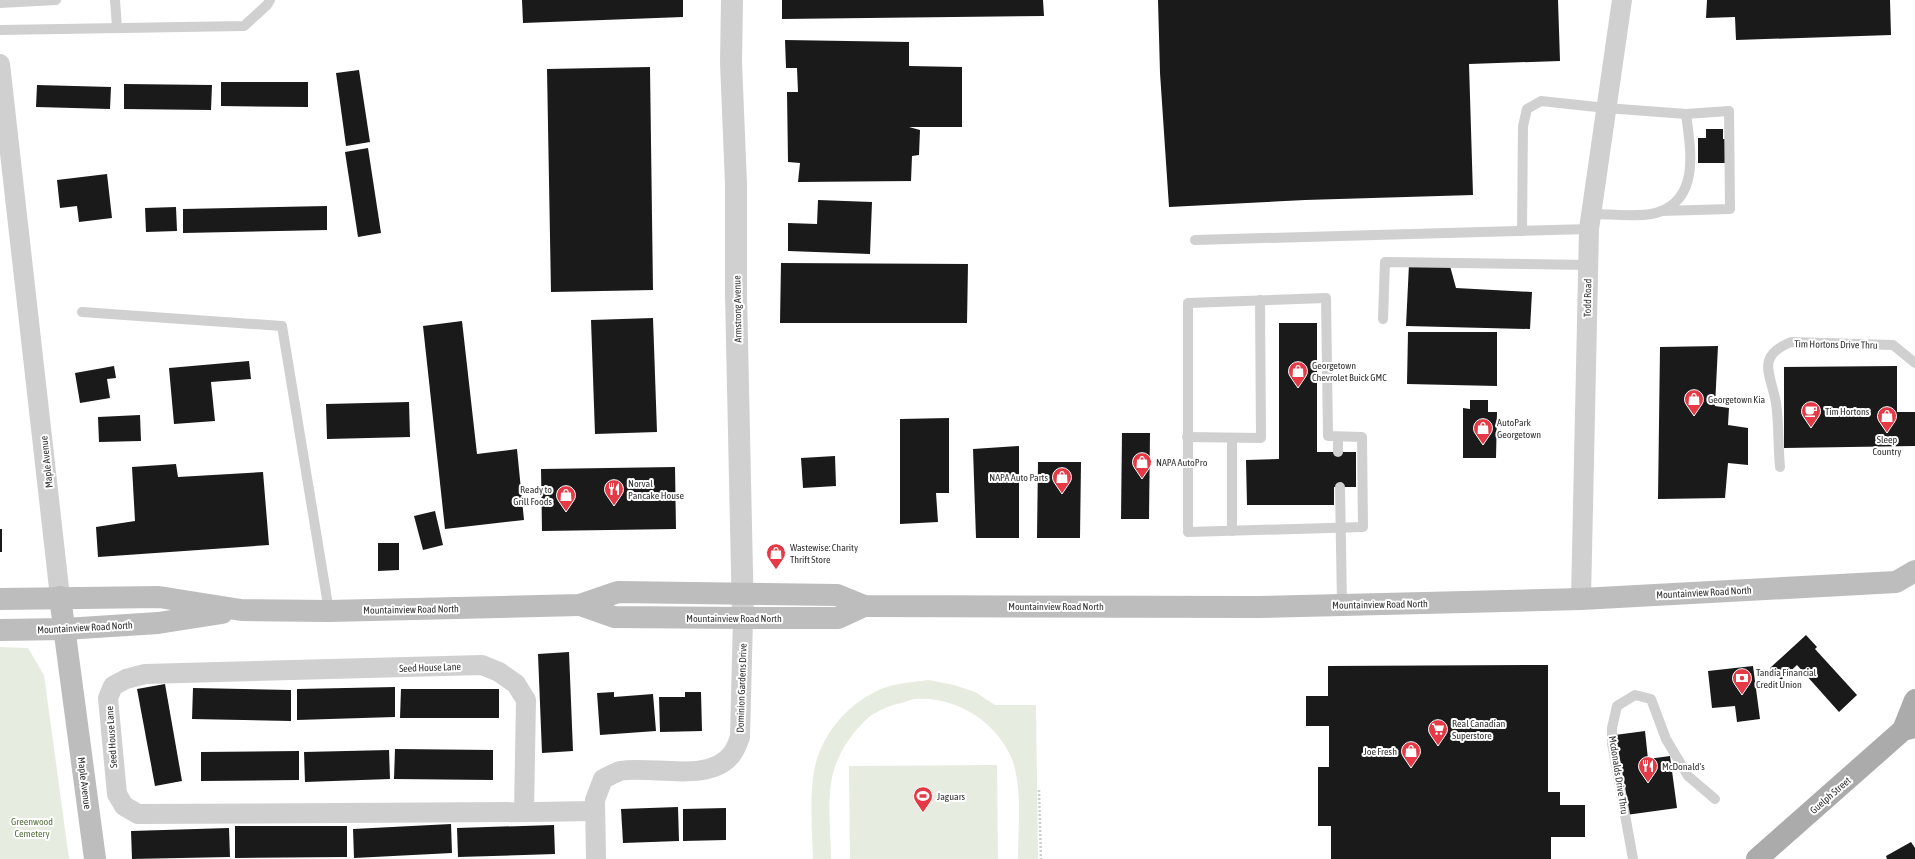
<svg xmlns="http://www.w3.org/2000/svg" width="1915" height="859" viewBox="0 0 1915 859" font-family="'Asap Condensed',sans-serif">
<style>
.green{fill:#e6ecdf}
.building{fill:#1a1a1a}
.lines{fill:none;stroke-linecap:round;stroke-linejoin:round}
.path{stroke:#cdcdcd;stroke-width:2.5;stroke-dasharray:2 2;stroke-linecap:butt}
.service{stroke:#d0d0d0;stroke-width:10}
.minor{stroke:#d0d0d0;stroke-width:20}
.tertiary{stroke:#d0d0d0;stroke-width:22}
.secondary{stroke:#bdbdbd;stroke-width:22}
.primary{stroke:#ababab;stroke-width:22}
.labels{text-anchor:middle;stroke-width:4;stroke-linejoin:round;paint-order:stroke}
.street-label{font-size:10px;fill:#333;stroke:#fff}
.poi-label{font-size:10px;fill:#333;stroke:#fff;text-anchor:start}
.park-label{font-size:10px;fill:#56703f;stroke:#fff}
</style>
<rect width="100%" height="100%" fill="#fff"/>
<g class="green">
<path d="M0,647L28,648L44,675L69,859H0Z"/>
<path d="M929,680L954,685L975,692L995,705H1036L1038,859H1018C1018,828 1023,785 1011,757C995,720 954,696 915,699C909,700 903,703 897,704C888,706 875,712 868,718C856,729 845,743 839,757C824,787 831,827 831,859H813C812,832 810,803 813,777C818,738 846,704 881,689C896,683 913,682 929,680Z"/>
<path d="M997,765L998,859H850L849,766Z"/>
</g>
<g class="building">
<path d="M522,0H683V17L523,23Z"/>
<path d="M782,0H1043L1044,16L782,19Z"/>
<path d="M1158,0H1558L1560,61L1469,64L1473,195L1305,200L1169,207L1160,73Z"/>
<path d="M1707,0H1890L1891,35L1736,40L1735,17L1706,18Z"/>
<path d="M785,40L909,42V66L962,67V127H909L920,130L919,155L912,156L911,181L798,182L800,163L788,162L787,92H798L797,68H786Z"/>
<path d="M650,67L653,290L551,292L547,69Z"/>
<path d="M359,70L370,142L346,146L336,73Z"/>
<path d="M221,82H308V107L221,106Z"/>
<path d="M124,84L212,85L211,110L124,109Z"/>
<path d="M37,85L111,87L110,109L36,107Z"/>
<path d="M1706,129H1723V139H1725V163H1698V138H1706Z"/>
<path d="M368,148L381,233L358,237L345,152Z"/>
<path d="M107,174L112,218L79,222L77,206L60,208L57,180Z"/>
<path d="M818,200L872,202L870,254L788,251V223L817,224Z"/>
<path d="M327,206V230L183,233V209Z"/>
<path d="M176,207L177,231L146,232L145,208Z"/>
<path d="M781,263L968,264L967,323H780Z"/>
<path d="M1409,264L1450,266L1456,288L1532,292L1530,329L1406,326Z"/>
<path d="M653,318L657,432L595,434L591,320Z"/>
<path d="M462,321L477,454L517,449L524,520L445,529L423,326Z"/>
<path d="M1279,323H1317V452H1356V487H1334V505H1247L1246,460L1279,459Z"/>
<path d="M1408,332H1497V386L1407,384Z"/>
<path d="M1718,346L1715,406L1729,408L1728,425L1748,428V465L1728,463L1725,498L1658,499L1660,347Z"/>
<path d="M249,361L251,379L211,382L215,421L174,424L169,368Z"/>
<path d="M114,366L116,378L107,379L110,398L80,403L75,373Z"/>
<path d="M1897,366V412H1915V446L1784,448V367Z"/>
<path d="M1470,400H1488V412H1497L1496,458H1463V408L1470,409Z"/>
<path d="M409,402L410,437L327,439L326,404Z"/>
<path d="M140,415L141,441L99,442L98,417Z"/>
<path d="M949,418V493H936L938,522L900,524V419Z"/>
<path d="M1122,433H1150L1149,519H1121Z"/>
<path d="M1019,446V538H976L973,449Z"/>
<path d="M835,456L836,486L803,488L801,458Z"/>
<path d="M1038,462H1081L1080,538H1037Z"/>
<path d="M176,464L178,477L263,472L269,545L98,557L96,527L135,521L132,467Z"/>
<path d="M675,467L676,529L542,531L541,469Z"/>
<path d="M435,511L443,545L423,550L414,516Z"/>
<rect x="0" y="529" width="2" height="23"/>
<path d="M378,543H399V570L378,571Z"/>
<path d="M1806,635L1817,647L1815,649L1857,695L1839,712L1797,665L1781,680L1770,668Z"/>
<path d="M569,652L573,751L542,753L538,654Z"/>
<path d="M1548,665V792H1560V805H1585V837H1551V859H1331V826H1318V767H1329V726H1306V696H1328V666Z"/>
<path d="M1753,666L1760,719L1737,722L1735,706L1712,708L1708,671Z"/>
<path d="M165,684L182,781L155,786L137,689Z"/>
<path d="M395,687V717L297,720V689Z"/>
<path d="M193,688L291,690V721L192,719Z"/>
<path d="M401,689H499V718H400Z"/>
<path d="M614,692V697L653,694L656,731L600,735L597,693Z"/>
<path d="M685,692H701L702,731L660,732L659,697H685Z"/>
<path d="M1645,731L1648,759L1670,756L1677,808L1626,815L1615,735Z"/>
<path d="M395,749L493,750V780L394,779Z"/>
<path d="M389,750L390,779L305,782L304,752Z"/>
<path d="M299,751V780L201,781V752Z"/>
<path d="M678,807L679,841L623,843L621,809Z"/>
<path d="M726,808V840L683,841V809Z"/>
<path d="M451,824L452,853L354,858L353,829Z"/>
<path d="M554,825L555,854L458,857L457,828Z"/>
<path d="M235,826H347V857L235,858Z"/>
<path d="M229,828L230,857L132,859L131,831Z"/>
<path d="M1911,842L1915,848V859H1887L1886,856Z"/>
</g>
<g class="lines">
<path class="path" d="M1039,790L1041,859"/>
<g class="service">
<path d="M115,0L117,27"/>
<path d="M0,3L56,0"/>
<path d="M0,30L244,26L267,5L270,0"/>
<path d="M1661,211L1730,209L1729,111L1686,114"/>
<path d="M1522,231L1523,126L1527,109L1541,101L1606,108L1686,114C1690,147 1701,197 1659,212C1643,218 1610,214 1592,214"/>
<path d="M1195,240L1589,229"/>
<path d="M1326,298L1328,436L1362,437L1363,527L1188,532V303Z"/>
<path d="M82,312L282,326L329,611"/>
<path d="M1383,319L1385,262L1588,265"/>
<path d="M1187,437L1261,438L1260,300"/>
<path d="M1338,437V452"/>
<path d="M1780,467C1778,446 1779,423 1776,403C1771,374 1755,357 1791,342L1893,345L1915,363"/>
<path d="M1340,487L1342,605"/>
<path d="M1232,531V438"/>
<path d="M1633,859L1612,743V728L1617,706L1635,695L1651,699L1666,739L1688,776L1715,799"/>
</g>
<g class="minor">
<path d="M0,64L60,597"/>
<path d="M1581,599L1589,229L1622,0"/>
<path d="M524,812L526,700L516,684L499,672L482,665L145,674L126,679L113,686L108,698L117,794L124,806L138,814L534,812L595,811"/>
<path d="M596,859L595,800L603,779C608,777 614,773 620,771C652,765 710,784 732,754C736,749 738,742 740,737L743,618"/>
</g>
<path class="tertiary" d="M732,0L731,62L736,184V294L743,618"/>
<g class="secondary">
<path d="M60,597L95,859"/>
<path d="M0,599L159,597L241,610L329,611L580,605L618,592L837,595L864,606L1257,607L1342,605L1581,599L1896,582L1915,571"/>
<path d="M580,605L614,617L743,618H838L864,606"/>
<path d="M0,630L65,629L158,623L222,613"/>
</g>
<g class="primary">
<path d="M1903,730L1915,700"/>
<path d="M1757,859L1903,730L1915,727"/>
</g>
</g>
<defs>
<g id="shop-pin" transform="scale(1)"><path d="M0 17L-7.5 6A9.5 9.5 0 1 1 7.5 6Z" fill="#e63946" stroke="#fff"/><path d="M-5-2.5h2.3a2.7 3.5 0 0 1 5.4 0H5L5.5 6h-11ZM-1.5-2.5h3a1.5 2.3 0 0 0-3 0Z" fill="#fff"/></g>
<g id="cafe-pin" transform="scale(1)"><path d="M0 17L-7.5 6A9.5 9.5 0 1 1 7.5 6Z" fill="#e63946" stroke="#fff"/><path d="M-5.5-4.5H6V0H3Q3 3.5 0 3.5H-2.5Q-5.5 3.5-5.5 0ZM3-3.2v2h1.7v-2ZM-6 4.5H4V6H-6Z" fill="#fff"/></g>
<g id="restaurant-pin" transform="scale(1)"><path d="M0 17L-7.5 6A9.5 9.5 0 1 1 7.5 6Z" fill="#e63946" stroke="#fff"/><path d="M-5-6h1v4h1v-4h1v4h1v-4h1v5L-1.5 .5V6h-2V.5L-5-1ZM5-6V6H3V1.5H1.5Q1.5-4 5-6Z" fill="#fff"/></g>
<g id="bank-pin" transform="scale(1)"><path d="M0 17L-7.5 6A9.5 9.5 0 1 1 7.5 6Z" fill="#e63946" stroke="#fff"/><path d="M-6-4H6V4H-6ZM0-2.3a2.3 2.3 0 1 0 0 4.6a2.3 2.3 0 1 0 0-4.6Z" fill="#fff"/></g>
<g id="supermarket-pin" transform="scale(1)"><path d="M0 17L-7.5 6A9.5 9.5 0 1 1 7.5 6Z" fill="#e63946" stroke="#fff"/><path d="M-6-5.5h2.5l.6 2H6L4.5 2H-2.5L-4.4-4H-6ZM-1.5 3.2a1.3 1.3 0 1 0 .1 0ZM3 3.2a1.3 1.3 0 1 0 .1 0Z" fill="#fff"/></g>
<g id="stadium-pin" transform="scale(1)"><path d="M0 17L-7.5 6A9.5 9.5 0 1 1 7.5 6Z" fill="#e63946" stroke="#fff"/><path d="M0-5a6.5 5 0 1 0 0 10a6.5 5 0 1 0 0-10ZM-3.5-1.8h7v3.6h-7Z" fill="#fff"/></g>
</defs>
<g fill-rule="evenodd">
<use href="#shop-pin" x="1298" y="371"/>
<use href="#shop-pin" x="1694" y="399"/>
<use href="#cafe-pin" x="1811" y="411"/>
<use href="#shop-pin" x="1887" y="416"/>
<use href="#shop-pin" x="1483" y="428"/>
<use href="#shop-pin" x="1142" y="462"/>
<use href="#shop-pin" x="1062" y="477"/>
<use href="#restaurant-pin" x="614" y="489"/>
<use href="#shop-pin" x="566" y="495"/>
<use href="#shop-pin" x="776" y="553"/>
<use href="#bank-pin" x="1742" y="678"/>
<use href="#supermarket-pin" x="1438" y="729"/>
<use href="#shop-pin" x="1411" y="751"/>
<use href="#restaurant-pin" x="1648" y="766"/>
<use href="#stadium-pin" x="923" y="796"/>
</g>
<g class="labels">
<g class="street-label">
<text transform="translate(1587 298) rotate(-89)" y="4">Todd Road</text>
<text transform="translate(737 309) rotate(-91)" y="4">Armstrong Avenue</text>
<text transform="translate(1836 344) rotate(1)" y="4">Tim Hortons Drive Thru</text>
<text transform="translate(46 462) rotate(-96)" y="4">Maple Avenue</text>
<text transform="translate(1704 592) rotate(-3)" y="4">Mountainview Road North</text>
<text transform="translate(1380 604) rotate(-1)" y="4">Mountainview Road North</text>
<text x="1056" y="610">Mountainview Road North</text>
<text transform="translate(411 609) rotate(-1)" y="4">Mountainview Road North</text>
<text x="734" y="622">Mountainview Road North</text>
<text transform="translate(85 627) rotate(-3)" y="4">Mountainview Road North</text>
<text transform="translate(430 667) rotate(-2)" y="4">Seed House Lane</text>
<text transform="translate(741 688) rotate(-88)" y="4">Dominion Gardens Drive</text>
<text transform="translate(111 737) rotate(-94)" y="4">Seed House Lane</text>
<text transform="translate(1619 775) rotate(81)" y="4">Mcdonalds Drive Thru</text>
<text transform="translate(85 783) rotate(83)" y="4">Maple Avenue</text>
<text transform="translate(1830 795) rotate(-41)" y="4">Guelph Street</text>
</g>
<g class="poi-label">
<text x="1312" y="369">Georgetown<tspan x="1312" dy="12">Chevrolet Buick GMC</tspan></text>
<text x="1708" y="403">Georgetown Kia</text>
<text x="1825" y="415">Tim Hortons</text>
<text x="1497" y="426">AutoPark<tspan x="1497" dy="12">Georgetown</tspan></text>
<text x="1887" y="443" text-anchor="middle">Sleep<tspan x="1887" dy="12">Country</tspan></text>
<text x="1156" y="466">NAPA AutoPro</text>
<text x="1048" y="481" text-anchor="end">NAPA Auto Parts</text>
<text x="628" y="487">Norval<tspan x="628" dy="12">Pancake House</tspan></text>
<text x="552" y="493" text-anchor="end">Ready to<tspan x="552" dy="12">Grill Foods</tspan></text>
<text x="790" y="551">Wastewise: Charity<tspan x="790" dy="12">Thrift Store</tspan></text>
<text x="1756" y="676">Tandia Financial<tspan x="1756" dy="12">Credit Union</tspan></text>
<text x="1452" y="727">Real Canadian<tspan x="1452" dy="12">Superstore</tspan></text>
<text x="1397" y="755" text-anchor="end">Joe Fresh</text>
<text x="1662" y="770">McDonald's</text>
<text x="937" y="800">Jaguars</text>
</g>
<g class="park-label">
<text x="32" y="825">Greenwood<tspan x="32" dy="12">Cemetery</tspan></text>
</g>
</g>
</svg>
